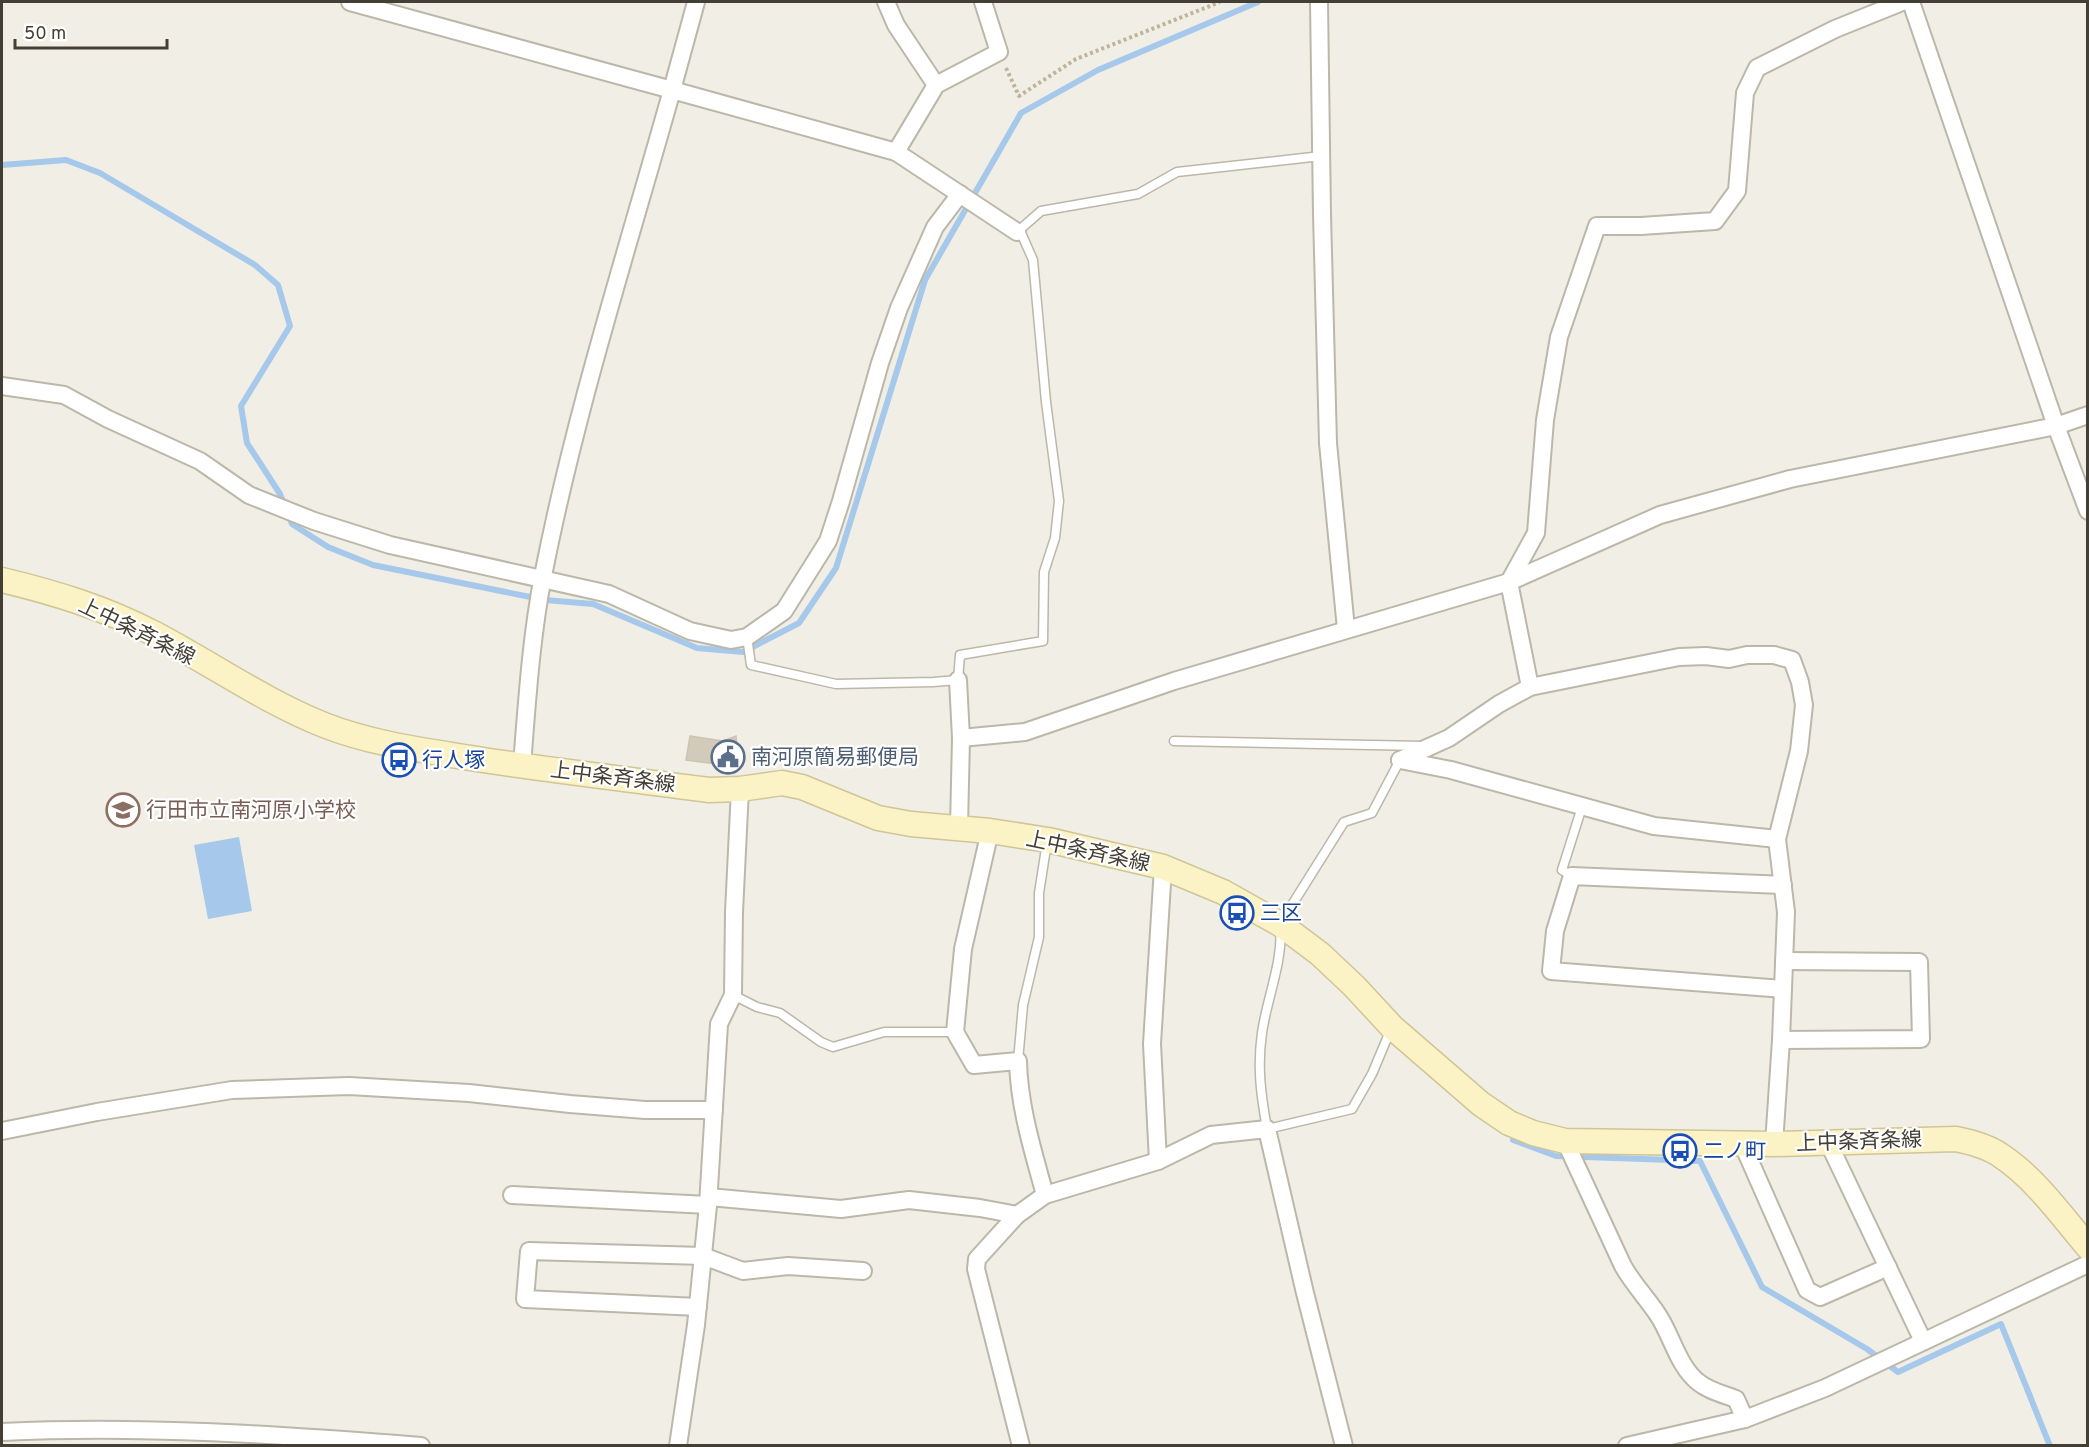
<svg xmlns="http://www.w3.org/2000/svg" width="2089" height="1447" viewBox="0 0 2089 1447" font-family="Overpass,'Noto Sans JP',sans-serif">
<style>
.water{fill:#a5c8eb}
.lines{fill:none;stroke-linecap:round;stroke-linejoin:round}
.stream{stroke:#a5c8eb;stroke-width:6}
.building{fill:#d2cbbb;stroke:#cdc4af;stroke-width:1.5}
.service-casing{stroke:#bcb7a9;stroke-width:11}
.minor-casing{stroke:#bcb7a9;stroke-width:20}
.secondary-casing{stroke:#cfc597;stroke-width:27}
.path{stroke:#bdb49b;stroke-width:4;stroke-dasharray:3 3;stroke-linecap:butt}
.service{stroke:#fff;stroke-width:8}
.minor{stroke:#fff;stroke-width:16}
.secondary{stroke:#fbf3c6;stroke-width:24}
.labels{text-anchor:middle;stroke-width:4.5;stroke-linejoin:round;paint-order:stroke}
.street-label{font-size:21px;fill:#443f35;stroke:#fff}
.service-label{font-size:21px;fill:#4e5e75;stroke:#fff;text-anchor:start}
.transit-label{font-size:21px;fill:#164399;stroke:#fff;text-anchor:start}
.education-label{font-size:21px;fill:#785e54;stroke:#fff;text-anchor:start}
</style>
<rect width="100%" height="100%" fill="#f1efe5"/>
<path class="water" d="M239,837L252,911L208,919L194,845Z"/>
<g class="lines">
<g class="stream">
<path d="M2,165L66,160L100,173L255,265L278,285L290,326L241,406L247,443L280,494L292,524L328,547L373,565L545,600L593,604L697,648L743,652L799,623L836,568L925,280L1021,113L1098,70L1258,2"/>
<path d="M1513,1140L1556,1156L1700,1161L1762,1287L1867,1349L1898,1372L2001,1324L2050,1446"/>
</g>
</g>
<path class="building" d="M690,736L723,741L736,736L739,765H724L686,760Z"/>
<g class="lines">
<g class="service-casing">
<g id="service">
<path d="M747,637L751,665L836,684L933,682L958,680L960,655L1043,641L1044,572L1055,538L1059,501L1046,402L1033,260L1022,235L1017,232L1041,211L1138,194L1177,172L1321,156"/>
<path d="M1174,741L1422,746"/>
<path d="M1572,876L1562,870L1582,807"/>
<path d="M733,995L757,1007L780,1013L821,1042L833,1047L884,1032H955"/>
<path d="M1391,1029L1372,1074L1352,1109L1267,1129C1261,1095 1257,1067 1262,1033C1267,997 1284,960 1280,924L1344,822L1372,813L1400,760"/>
<path d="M1018,1061L1023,1005L1039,937V893L1047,842"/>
</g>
</g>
<g class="minor-casing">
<g id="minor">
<path d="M350,2L672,90L696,2"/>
<path d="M886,2L896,25L936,85"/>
<path d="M1319,2L1322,214L1328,443L1346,629"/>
<path d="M1911,2L2056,426L2088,511"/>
<path d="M896,152L1017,232"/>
<path d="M2,386L64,395L108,419L200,461L249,495L314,521L390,545L609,594L690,631L731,640L747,637L784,611L828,541L841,501L880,363L899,308L935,227L960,194"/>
<path d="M958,680L961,738L959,827"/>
<path d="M1530,687L1679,657L1706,656L1729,659L1747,655H1774L1792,660L1800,682L1804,705L1799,751L1777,839L1786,912L1781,1040L1774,1144"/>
<path d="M961,738L1025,732L1174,681L1509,582L1660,515L1790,479L2056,426L2088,415"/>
<path d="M1400,760L1449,738L1499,704L1530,687L1509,582L1536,533L1545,420L1559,337L1597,226H1641L1715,221L1737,191L1745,93L1757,68L1835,29L1902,2"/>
<path d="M1400,760L1451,770L1654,826L1777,839"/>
<path d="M522,765C527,702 531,638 543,576C575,412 627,251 672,90L896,152L936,85L999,52L983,2"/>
<path d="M990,831L963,949L955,1032L974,1065L1018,1061C1019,1107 1033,1151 1045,1195"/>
<path d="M1783,885L1572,876L1555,931L1551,971L1783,989"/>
<path d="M1781,1040L1921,1039L1919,962L1784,961"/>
<path d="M2,1131L97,1112L232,1090L349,1086L469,1093L570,1104L645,1110H714"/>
<path d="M1565,1141L1623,1266C1633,1284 1647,1298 1658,1315C1672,1336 1678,1366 1698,1382C1709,1391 1723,1394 1736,1399L1745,1419"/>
<path d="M1828,1142L1923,1341"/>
<path d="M1742,1143L1807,1290L1820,1297L1888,1267"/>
<path d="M1158,1161L1152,1044L1163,867"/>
<path d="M512,1195L708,1205"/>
<path d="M709,1197L841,1209L909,1200L980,1208L1017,1215"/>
<path d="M698,1307L525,1299L529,1251L703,1256L743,1271L788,1266L863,1271"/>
<path d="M2,1432C142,1425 282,1435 421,1446"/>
<path d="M678,1446L696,1325L708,1205L719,1024L733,995L734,912L740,789"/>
<path d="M1021,1446L976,1269L977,1259L1017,1215L1045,1195L1158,1161L1211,1135L1267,1129L1305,1293L1344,1446"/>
<path d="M1627,1446L1745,1419L1825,1388L2088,1264"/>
</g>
</g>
<g class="secondary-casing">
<path id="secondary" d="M2,580C56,593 105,608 155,634C212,664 264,701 324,725C375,745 429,751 483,760C558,771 633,780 709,790L740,789L782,783L802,787L878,818L911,824L990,831L1048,840L1163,867L1223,892L1280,924L1320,954L1354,986L1392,1027L1481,1104L1509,1123L1533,1133L1565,1141L1774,1144L1956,1139C1971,1142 1987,1146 2000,1155C2035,1178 2061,1215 2088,1247"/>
</g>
<path class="path" d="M1006,68L1019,96L1076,59L1220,2"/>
<use href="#service" class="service"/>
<use href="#minor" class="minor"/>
<use href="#secondary" class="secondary"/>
</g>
<defs>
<g id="civic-ring" transform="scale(1.725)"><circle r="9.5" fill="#fff" stroke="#5c6f8a" stroke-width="1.5"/><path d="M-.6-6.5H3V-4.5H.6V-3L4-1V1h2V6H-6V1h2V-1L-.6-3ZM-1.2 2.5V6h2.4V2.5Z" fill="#5c6f8a"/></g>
<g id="bus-ring" transform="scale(1.725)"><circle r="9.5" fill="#fff" stroke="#1a4fb4" stroke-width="1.5"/><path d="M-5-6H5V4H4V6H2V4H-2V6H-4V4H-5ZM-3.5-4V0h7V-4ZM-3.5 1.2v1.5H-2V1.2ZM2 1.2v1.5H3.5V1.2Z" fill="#1a4fb4"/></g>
<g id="school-ring" transform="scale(1.725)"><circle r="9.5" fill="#fff" stroke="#8d6e63" stroke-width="1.5"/><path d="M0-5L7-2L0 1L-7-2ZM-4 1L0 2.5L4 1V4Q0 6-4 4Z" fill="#8d6e63"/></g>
</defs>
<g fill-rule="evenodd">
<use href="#civic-ring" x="728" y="757"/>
<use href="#bus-ring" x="399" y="760"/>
<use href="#school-ring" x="123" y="810"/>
<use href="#bus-ring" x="1237" y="913"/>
<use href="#bus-ring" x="1680" y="1151"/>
</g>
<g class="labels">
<g class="street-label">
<text transform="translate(137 631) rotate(26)" y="7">上中条斉条線</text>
<text transform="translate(613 777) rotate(7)" y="7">上中条斉条線</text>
<text transform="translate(1088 851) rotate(12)" y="7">上中条斉条線</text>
<text transform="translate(1859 1141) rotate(-2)" y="7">上中条斉条線</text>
</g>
<g class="service-label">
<text x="751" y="764">南河原簡易郵便局</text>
</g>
<g class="transit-label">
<text x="422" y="767">行人塚</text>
<text x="1260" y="920">三区</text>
<text x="1703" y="1158">二ノ町</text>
</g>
<g class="education-label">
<text x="146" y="817">行田市立南河原小学校</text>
</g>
</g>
<rect width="2089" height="1447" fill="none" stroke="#443f35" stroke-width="6"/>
<path d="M15 39v9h152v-9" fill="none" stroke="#443f35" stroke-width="3"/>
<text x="24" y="39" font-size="18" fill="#443f35" stroke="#ffffff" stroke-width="4.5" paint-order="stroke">50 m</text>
</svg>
